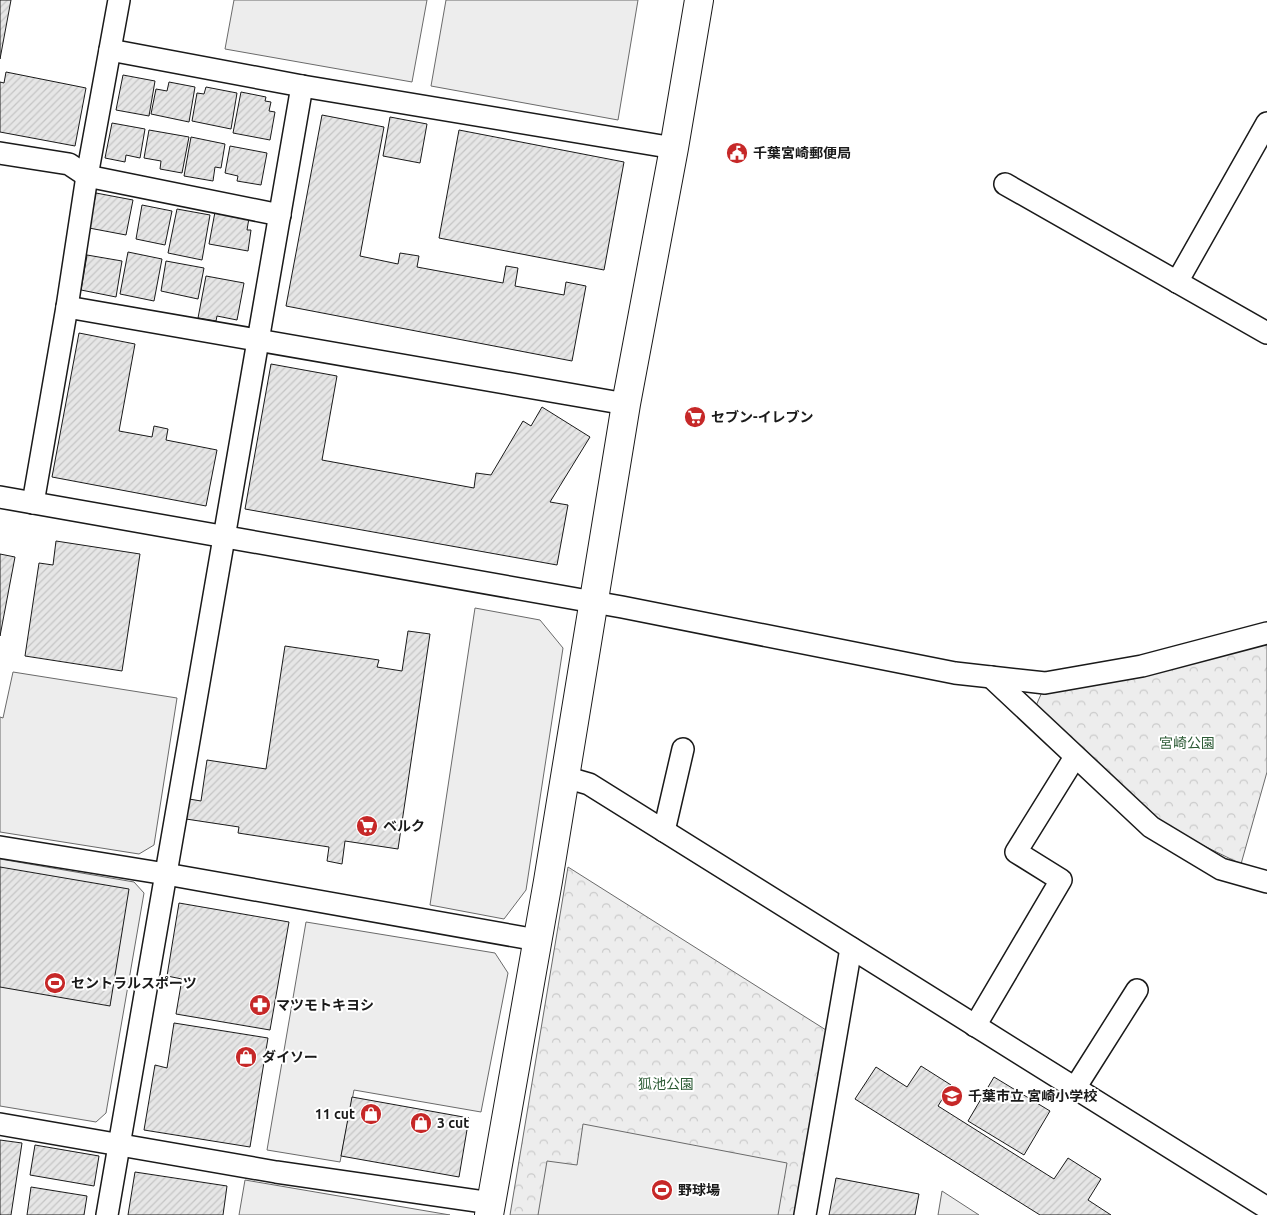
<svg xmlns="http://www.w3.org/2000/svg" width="1267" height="1215" viewBox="0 0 1267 1215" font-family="Ubuntu,'Noto Sans JP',sans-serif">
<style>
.park{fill:url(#park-crowns);stroke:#6a6a6a}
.built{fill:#ededed;stroke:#6a6a6a}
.building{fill:url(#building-hatch);stroke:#1a1a1a}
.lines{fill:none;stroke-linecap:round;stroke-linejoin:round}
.street-casing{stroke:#1a1a1a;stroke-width:24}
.secondary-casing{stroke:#1a1a1a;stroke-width:30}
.street{stroke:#fff;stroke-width:21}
.secondary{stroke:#fff;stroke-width:28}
.labels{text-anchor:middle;stroke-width:4;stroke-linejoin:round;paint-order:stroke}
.poi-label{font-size:14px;font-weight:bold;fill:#1a1a1a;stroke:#fff;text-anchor:start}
.park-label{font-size:14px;fill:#2b5a34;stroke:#fff}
</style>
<defs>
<pattern id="park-crowns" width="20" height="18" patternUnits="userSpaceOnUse" patternTransform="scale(1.25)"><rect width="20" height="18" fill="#ededed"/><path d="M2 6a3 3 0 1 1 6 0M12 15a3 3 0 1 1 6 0" fill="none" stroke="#cbcbcb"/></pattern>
<pattern id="building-hatch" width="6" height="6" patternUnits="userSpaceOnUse" patternTransform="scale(1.25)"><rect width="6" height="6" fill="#e6e6e6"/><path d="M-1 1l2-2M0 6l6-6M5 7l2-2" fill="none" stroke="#c5c5c5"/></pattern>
</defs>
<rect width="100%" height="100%" fill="#fff"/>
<g class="park">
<path d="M1267,642V772L1241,864L1149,819L1035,708L1042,692Z"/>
<path d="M568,867L826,1030L794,1215H510Z"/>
</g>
<g class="built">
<path d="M234,0H427L412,82L225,49Z"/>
<path d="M446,0H638L618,120L431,86Z"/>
<path d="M475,608L540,620L563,648L526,890L504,919L430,905Z"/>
<path d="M13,672L177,698L154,845L139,854L0,832V717L3,718Z"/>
<path d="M0,859L134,882L144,893L106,1113L96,1122L0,1106Z"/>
<path d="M306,922L495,953L508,973L481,1112L354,1090L340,1162L267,1150Z"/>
<path d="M583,1124L787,1163L778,1215H538L547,1161L577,1165Z"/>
<path d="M245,1180L450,1215H239Z"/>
<path d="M942,1191L979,1215H938Z"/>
</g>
<g class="building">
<path d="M0,0H11L0,59Z"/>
<path d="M6,72L86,88L75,146L0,132V82L4,83Z"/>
<path d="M123,75L155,81L149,116L116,110Z"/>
<path d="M169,82L195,87L189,122L151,114L156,89L167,91Z"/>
<path d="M206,87L237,93L231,129L192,121L197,93L204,94Z"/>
<path d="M241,92L266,97L265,101L271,102L269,111L275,112L270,140L233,133Z"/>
<path d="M322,115L384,127L360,256L398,264L400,253L419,256L417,267L503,283L506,266L518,268L515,286L564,295L566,282L586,286L572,361L286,306Z"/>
<path d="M390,117L427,124L420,163L383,156Z"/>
<path d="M112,123L145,129L140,158L126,155L125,162L105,158Z"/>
<path d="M149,130L189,137L182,173L160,169L161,161L144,158Z"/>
<path d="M459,130L624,162L604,270L439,238Z"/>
<path d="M191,137L225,144L221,168L215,167L213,181L184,176Z"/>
<path d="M230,146L267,153L261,185L237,181L238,176L225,173Z"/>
<path d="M96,193L133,200L126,235L89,228Z"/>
<path d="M142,205L172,211L165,245L136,239Z"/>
<path d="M177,209L210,215L202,260L168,253Z"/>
<path d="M215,212L249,218L247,230H251L248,251L209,244Z"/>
<path d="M128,252L162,259L154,301L120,294Z"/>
<path d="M87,255L122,261L116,297L81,290Z"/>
<path d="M166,261L204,268L198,299L161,291Z"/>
<path d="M206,276L244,283L237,320L217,316L216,321L198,318Z"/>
<path d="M79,333L135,344L119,431L152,437L154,426L168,429L166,440L217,450L206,506L52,477Z"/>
<path d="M271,364L337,376L322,460L474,488L476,473L491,475L523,421L531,426L542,407L590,437L550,502L568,505L557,565L245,509Z"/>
<path d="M56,541L140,554L122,671L25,656L39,563L53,565Z"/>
<path d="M0,554L15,557L0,636Z"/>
<path d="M408,631L430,634L398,849L345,841L342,864L327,861L329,847L238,833L239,827L186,819L189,799L201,801L207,760L266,769L285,646L379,660L377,667L402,671Z"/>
<path d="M0,867L129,889L110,1006L0,987Z"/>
<path d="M179,903L289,922L270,1030L176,1014L182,979L167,976Z"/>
<path d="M174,1023L268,1038L250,1147L144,1130L155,1065L167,1068Z"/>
<path d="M921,1066L951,1085L938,1106L1054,1179L1068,1158L1101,1179L1088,1200L1111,1215H1040L855,1099L876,1067L907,1087Z"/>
<path d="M994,1077L1050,1111L1024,1155L968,1121Z"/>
<path d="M352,1097L469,1118L459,1177L341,1156Z"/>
<path d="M0,1140L22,1143L11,1215H0Z"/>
<path d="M35,1145L99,1156L94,1186L30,1175Z"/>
<path d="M135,1172L227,1186L223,1215H128Z"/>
<path d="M836,1178L919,1194L915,1215H829Z"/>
<path d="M31,1187L87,1196L84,1215H27Z"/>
</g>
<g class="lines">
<g class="street-casing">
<g id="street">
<path d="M110,50L302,86L674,148"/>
<path d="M0,153L69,164L87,176L280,215"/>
<path d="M1005,184L1267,333"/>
<path d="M1177,282L1267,123"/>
<path d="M67,307L626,404"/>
<path d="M0,497L622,607L955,673L1045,683L1142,666L1267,633"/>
<path d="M33,503L67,307L87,176L119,0"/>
<path d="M991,677L1151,827L1221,869L1267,882"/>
<path d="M565,777L589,784L1267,1208"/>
<path d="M664,831L683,749"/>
<path d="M0,847L166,874L537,940"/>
<path d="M975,1026L1061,880L1016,852L1075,757"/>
<path d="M1075,1088L1137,990"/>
<path d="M0,1124L276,1172L491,1203"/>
<path d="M107,1215L302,86"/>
<path d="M805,1215L851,948"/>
</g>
</g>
<g class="secondary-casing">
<path id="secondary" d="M489,1215L548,881L626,404L674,148L699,0"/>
</g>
<use href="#street" class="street"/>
<use href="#secondary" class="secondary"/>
</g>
<defs>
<g id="civic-disc" transform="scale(1.125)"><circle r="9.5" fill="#c62828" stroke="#fff"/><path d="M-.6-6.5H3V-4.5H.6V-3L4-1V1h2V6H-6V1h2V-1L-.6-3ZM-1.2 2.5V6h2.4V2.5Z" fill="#fff"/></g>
<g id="supermarket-disc" transform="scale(1.125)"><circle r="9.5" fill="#c62828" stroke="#fff"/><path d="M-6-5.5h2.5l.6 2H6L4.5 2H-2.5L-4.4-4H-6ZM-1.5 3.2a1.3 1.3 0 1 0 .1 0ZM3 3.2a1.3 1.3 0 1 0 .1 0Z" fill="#fff"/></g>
<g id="stadium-disc" transform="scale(1.125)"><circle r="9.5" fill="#c62828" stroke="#fff"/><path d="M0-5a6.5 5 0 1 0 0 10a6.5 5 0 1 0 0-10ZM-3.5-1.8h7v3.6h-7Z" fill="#fff"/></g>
<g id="pharmacy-disc" transform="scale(1.125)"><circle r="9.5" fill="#c62828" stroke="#fff"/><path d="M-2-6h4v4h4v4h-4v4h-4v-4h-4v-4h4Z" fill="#fff"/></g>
<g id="shop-disc" transform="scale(1.125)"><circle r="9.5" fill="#c62828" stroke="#fff"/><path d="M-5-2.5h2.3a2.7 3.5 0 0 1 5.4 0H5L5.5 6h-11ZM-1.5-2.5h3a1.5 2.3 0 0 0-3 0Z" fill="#fff"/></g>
<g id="school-disc" transform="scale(1.125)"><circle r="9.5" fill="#c62828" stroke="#fff"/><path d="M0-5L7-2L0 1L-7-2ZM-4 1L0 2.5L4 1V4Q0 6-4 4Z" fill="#fff"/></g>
</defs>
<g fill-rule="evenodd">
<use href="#civic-disc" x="737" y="153"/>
<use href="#supermarket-disc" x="695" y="417"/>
<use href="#supermarket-disc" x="367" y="826"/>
<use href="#stadium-disc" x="55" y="983"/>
<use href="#pharmacy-disc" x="260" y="1005"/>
<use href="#shop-disc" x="246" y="1057"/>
<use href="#school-disc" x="952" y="1096"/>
<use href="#shop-disc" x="371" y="1114"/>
<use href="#shop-disc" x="421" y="1123"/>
<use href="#stadium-disc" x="662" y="1190"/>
</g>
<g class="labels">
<g class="poi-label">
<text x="753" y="158">千葉宮崎郵便局</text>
<text x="711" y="422">セブン-イレブン</text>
<text x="383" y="831">ベルク</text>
<text x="71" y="988">セントラルスポーツ</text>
<text x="276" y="1010">マツモトキヨシ</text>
<text x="262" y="1062">ダイソー</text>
<text x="968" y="1101">千葉市立 宮崎小学校</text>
<text x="355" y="1119" text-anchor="end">11 cut</text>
<text x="437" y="1128">3 cut</text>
<text x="678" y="1195">野球場</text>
</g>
<g class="park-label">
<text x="1187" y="748">宮崎公園</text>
<text x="666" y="1089">狐池公園</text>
</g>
</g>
</svg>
